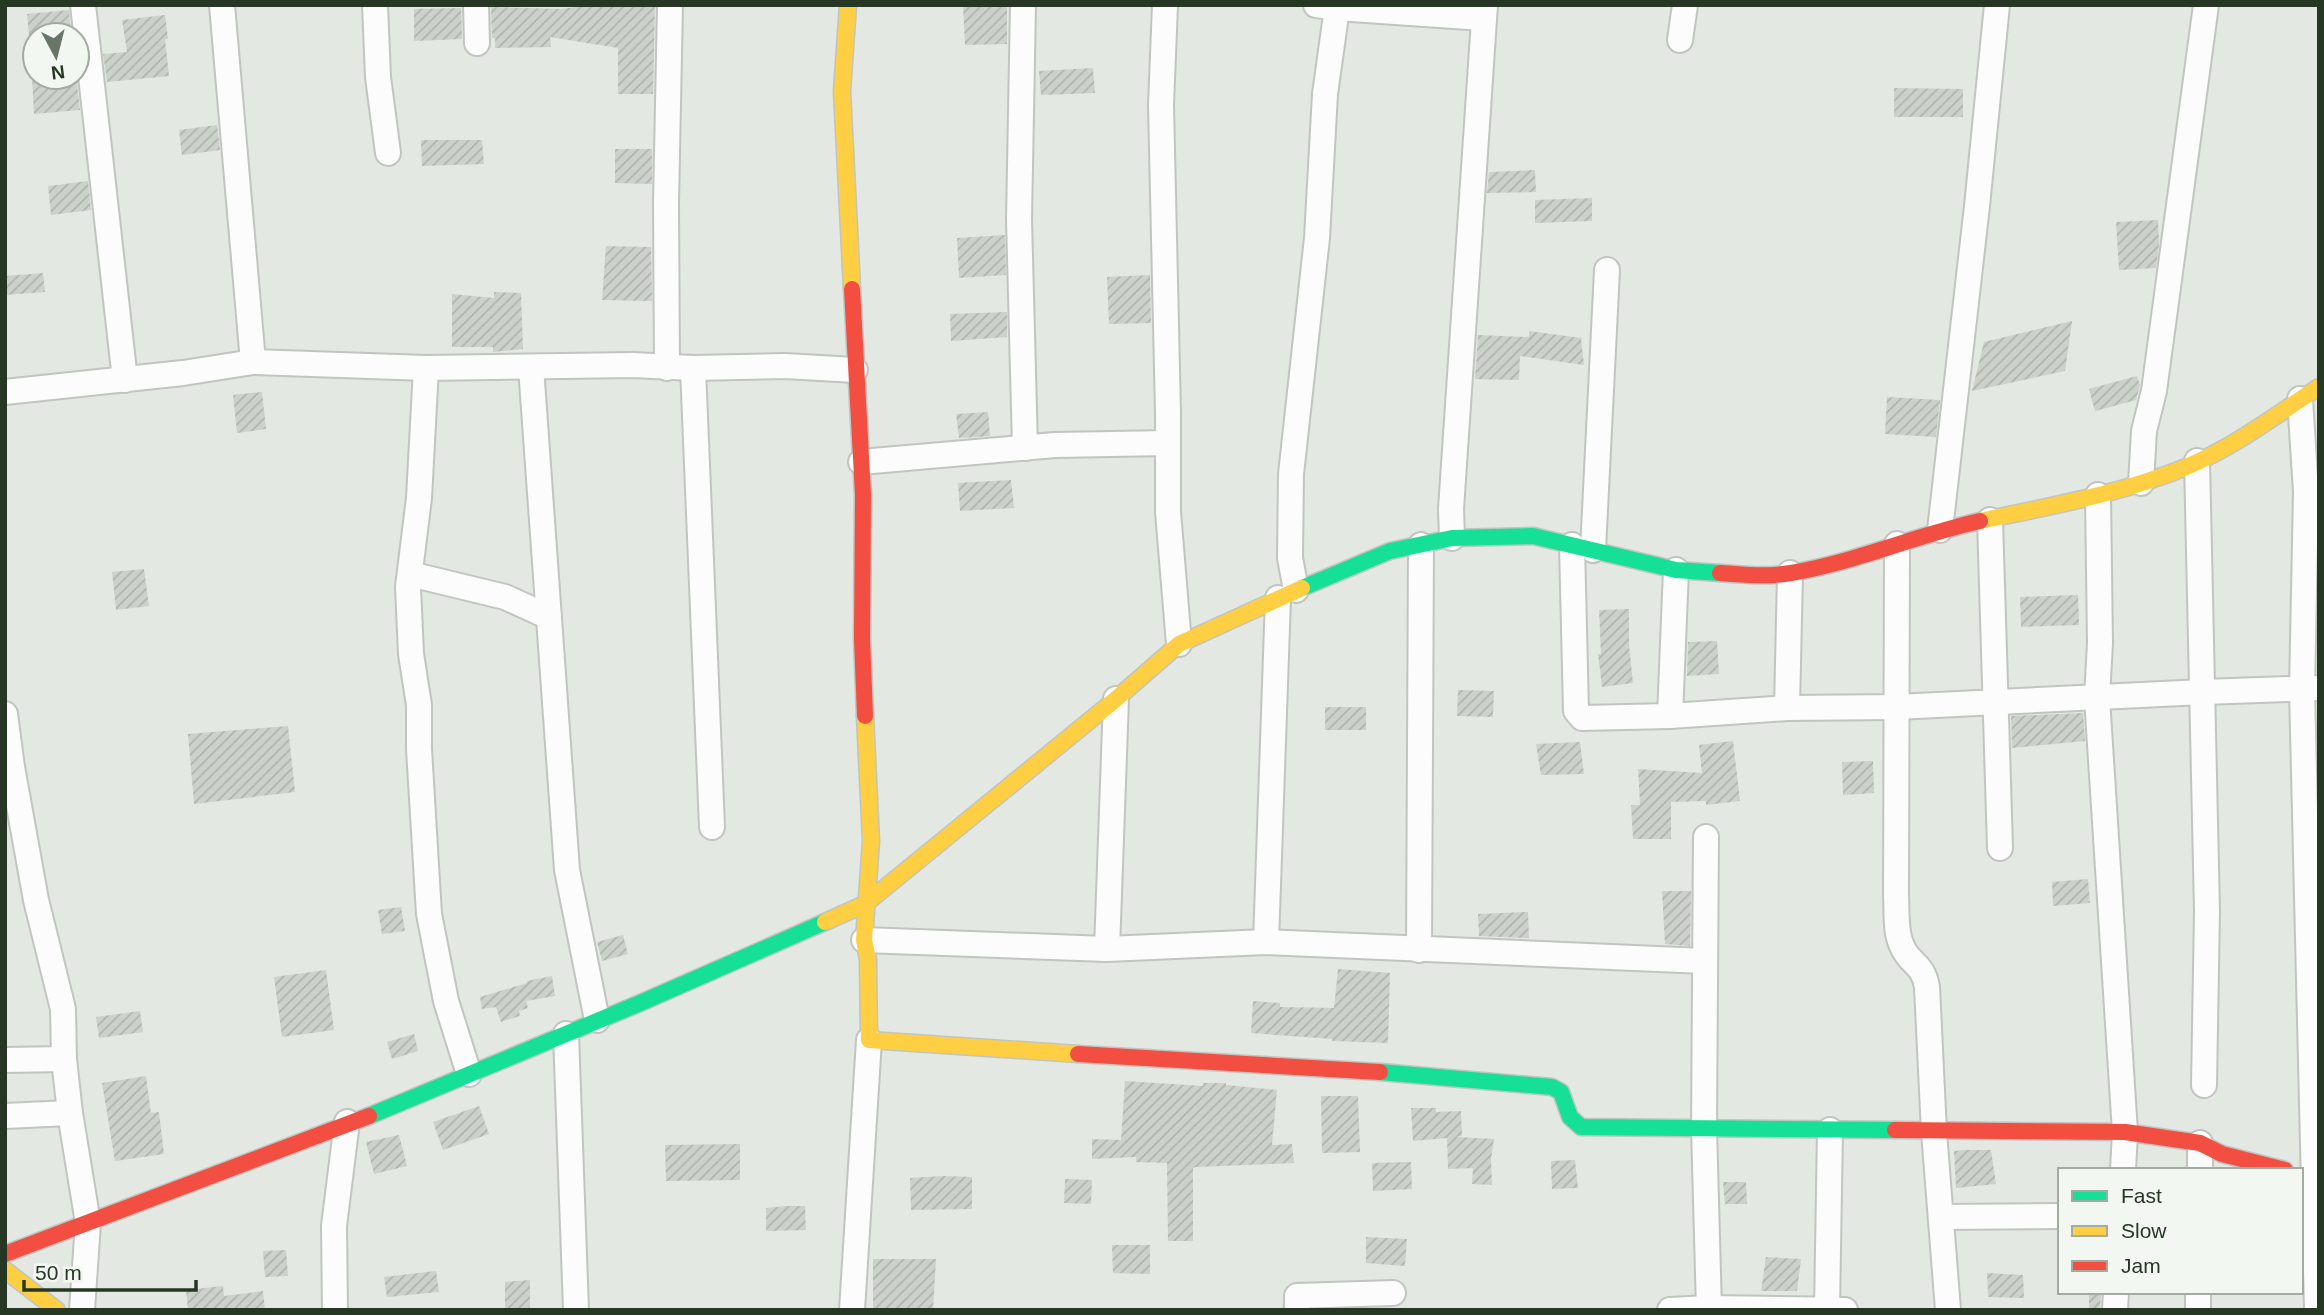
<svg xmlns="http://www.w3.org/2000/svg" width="2324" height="1315" viewBox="0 0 2324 1315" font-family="Helvetica,sans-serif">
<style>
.building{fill:url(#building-hatch)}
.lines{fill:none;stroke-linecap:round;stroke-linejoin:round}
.street-casing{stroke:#c1c5c0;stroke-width:28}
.fast-casing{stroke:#c1c5c0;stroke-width:19}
.slow-casing{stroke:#c1c5c0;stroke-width:19}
.jam-casing{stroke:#c1c5c0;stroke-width:19}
.street{stroke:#fbfcfb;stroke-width:24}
.fast{stroke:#16e098;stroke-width:16}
.slow{stroke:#ffcf43;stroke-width:16}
.jam{stroke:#f24e42;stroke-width:16}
</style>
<defs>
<pattern id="building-hatch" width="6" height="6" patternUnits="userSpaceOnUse" patternTransform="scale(1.75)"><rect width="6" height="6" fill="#cdd1cc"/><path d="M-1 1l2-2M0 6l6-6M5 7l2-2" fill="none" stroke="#b0b4af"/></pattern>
</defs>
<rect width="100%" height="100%" fill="#e4e8e3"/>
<g class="building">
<path d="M592,5H655L653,94H618V48L550,37L551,47L495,48V38H492L491,7L561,9Z"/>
<path d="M963,5H1007V44L965,45Z"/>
<path d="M461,8L462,39L414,41V9Z"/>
<path d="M69,10L71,35H29L27,14Z"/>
<path d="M165,15L168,39H165L169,76L107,82L103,54L127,52L122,20Z"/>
<path d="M1093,68L1095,93L1041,95L1039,71Z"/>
<path d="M32,77H76L80,110L34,114Z"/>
<path d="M1894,88L1963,89V117H1894Z"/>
<path d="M217,125L220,150L182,155L179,130Z"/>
<path d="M421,140H482L484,164L422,166Z"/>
<path d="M615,149H652V184L615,183Z"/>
<path d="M1535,170L1536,192L1487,193L1489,172Z"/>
<path d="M88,181L91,210L51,215L48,186Z"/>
<path d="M1592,198V221L1535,223V200Z"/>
<path d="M2158,220L2159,244L2156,268L2119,270L2116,222Z"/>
<path d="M1005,235L1006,275L959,278L957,238Z"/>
<path d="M606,246L651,247L652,301L602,300Z"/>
<path d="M43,273L45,292L5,295V276Z"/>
<path d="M1150,275L1151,323L1109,324L1107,277Z"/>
<path d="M494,292L521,293L523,349L493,352V347H452V294L494,298Z"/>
<path d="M1007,312V337L951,341L950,314Z"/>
<path d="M2072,321L2065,371L1972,391L1984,342Z"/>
<path d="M1529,331L1581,338L1584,365L1520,356L1519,380L1475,379L1478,335L1529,337Z"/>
<path d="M2137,376L2140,385L2136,400L2095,411L2089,389Z"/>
<path d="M262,392L266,429L237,433L233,395Z"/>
<path d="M1887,397L1940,400L1936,437L1885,434Z"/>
<path d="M988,412L990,436L959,438L956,414Z"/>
<path d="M1011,480L1014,508L960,511L958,483Z"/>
<path d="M144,569L149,606L116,610L112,572Z"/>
<path d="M2078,595L2079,625L2021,627L2020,597Z"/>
<path d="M1629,609V645L1633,683L1602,687L1598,654H1601L1599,610Z"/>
<path d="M1717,641L1719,674L1687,676L1688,642Z"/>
<path d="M1458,690L1494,691L1493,717L1457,716Z"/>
<rect x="1325" y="707" width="41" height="23"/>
<path d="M2083,713L2085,741L2012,748L2011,716Z"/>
<path d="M288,726L295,792L194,804L188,734Z"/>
<path d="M1733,741L1740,801L1706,805V801L1671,802V839H1633L1631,805H1640L1638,769L1702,773L1699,745Z"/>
<path d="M1580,742L1584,774L1541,775L1536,744Z"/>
<path d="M1873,761L1874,793L1843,795L1842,762Z"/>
<path d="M2088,879L2090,903L2053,906L2052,882Z"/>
<path d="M1662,891H1691L1690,946L1665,944Z"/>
<path d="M401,907L405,931L382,934L378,910Z"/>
<path d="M1528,912L1529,938L1479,936L1478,914Z"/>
<path d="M623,935L628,954L602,961L597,942Z"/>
<path d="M1338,969L1390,973L1388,1043L1332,1041V1039L1251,1033L1253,1001L1280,1003V1007L1334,1008Z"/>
<path d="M326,970L334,1030L282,1037L274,977Z"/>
<path d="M552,976L555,996L526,1001L528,1008L519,1011L520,1016L501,1022L496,1007L482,1009L480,997L527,983V981Z"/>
<path d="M140,1011L143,1032L99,1038L96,1017Z"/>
<path d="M414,1034L418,1051L392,1059L387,1042Z"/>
<path d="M146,1076L151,1113L159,1112L164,1154L115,1161L102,1083Z"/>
<path d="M1125,1081L1203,1086V1083H1226V1085L1277,1090L1272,1145L1292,1144L1294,1163L1196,1167L1193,1168V1241H1168L1167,1163L1136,1162V1157L1092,1159V1139L1121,1140Z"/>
<path d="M1321,1096H1358L1360,1152L1322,1153Z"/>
<path d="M479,1106L489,1134L443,1150L433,1122Z"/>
<path d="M1411,1108H1436V1112L1461,1111L1462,1136L1456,1137L1494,1139L1491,1159L1492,1185L1472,1184L1473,1168L1448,1169L1447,1138L1413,1141Z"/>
<path d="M399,1135L407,1166L374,1174L366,1142Z"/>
<path d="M740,1144V1180L666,1181L665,1145Z"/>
<path d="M1967,1150H1991L1996,1184L1956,1188L1954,1151Z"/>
<path d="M1575,1160L1578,1188L1552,1189L1551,1161Z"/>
<path d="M1411,1162L1412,1189L1373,1191L1372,1163Z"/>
<path d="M943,1176L972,1177V1209L911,1210L910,1178Z"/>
<path d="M1065,1179L1092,1180L1091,1204L1064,1203Z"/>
<path d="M1723,1182H1746L1747,1204H1725Z"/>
<path d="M785,1206H805L806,1230L766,1231V1208Z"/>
<path d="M1366,1237L1407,1239L1405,1266L1366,1263Z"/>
<path d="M1112,1245H1150V1274L1113,1273Z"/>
<path d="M286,1250L288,1276L265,1277L263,1251Z"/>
<path d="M1766,1257L1801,1259L1797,1291H1761Z"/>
<path d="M873,1259H936L933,1310H873Z"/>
<path d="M436,1271L439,1292L387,1297L384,1277Z"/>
<path d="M1987,1273L2023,1275L2024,1298L1988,1297Z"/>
<path d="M530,1280V1310H505V1282Z"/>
<path d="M223,1286L224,1296L263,1291L265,1310H188L186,1290Z"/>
<path d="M2089,1292H2101L2100,1310H2089Z"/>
</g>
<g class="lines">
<g class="street-casing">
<g id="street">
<path d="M83,5L125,380"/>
<path d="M222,5L253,362"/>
<path d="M375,5L378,77L388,153"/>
<path d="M476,5L477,43"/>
<path d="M1023,5L1019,219L1025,448"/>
<path d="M1165,5L1161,105L1168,413V512L1179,644"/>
<path d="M1337,5V8L1483,18"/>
<path d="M1680,40L1685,5"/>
<path d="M531,367L567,870L597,1020"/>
<path d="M426,368L419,498L408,587L411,654L419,705V749L429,914L446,1001L469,1074"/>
<path d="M667,368L666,203L670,5"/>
<path d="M693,368L712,827"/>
<path d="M5,392L183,373L253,362L426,368L633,365L693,368L785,366L855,370"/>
<path d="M2300,399L2306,492L2302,690L2317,1310"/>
<path d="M2197,461L2207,911L2204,1085"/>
<path d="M861,462L1055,445L1168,443"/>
<path d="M2141,483L2144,431L2154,391L2206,5"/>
<path d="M2098,495L2100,643L2097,698L2125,1132L2123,1170"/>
<path d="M1990,520L2000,848"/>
<path d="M1940,530L1977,206L1997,5"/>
<path d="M1452,538L1451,509L1485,5"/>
<path d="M1897,544L1896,896C1897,912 1895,932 1902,946C1909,964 1923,963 1927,987L1934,1132L1948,1310"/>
<path d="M1572,545L1576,711L1582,718L1670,716L1787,708L1896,707L2203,692L2319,688"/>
<path d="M1593,550L1607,270"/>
<path d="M410,574L505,597L549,617"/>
<path d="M1296,590L1290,558L1291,474L1317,238L1325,94L1337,8L1316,5"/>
<path d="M1787,708L1790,573"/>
<path d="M5,714L12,767L36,900L63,1009L64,1059L70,1113L88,1223L82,1310"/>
<path d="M1670,716L1676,570"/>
<path d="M1706,837L1704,1128L1709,1310"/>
<path d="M864,940L1107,949L1266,942L1704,961"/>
<path d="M1266,942L1278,598"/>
<path d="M1107,949L1116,699"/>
<path d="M1419,950L1421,545"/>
<path d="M566,1034L576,1310"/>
<path d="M5,1060L64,1059"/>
<path d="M5,1116L70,1113"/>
<path d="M2200,1170V1143"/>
<path d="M1941,1217L2060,1216"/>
<path d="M335,1310L334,1226L347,1122"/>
<path d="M852,1310L869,1040"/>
<path d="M1297,1310V1296L1393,1293"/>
<path d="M1670,1310L1709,1308L1845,1310"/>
<path d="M1827,1310L1830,1130"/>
<path d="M2115,1310L2116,1292"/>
<path d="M2198,1310V1292"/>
</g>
</g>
<g class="fast-casing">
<g id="fast">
<path d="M1302,588L1390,551L1452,538L1533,536L1676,570L1720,573"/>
<path d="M1380,1072L1552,1087L1561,1092L1570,1117L1581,1127L1895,1130"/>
<path d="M369,1116L638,1004L825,922"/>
</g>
</g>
<g class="slow-casing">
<g id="slow">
<path d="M848,5L842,91L852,289"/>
<path d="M1980,521C2050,506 2121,494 2186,467C2234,447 2276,415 2319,387"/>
<path d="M865,716L871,841L864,940L868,959L869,1040L1078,1054"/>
<path d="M825,922L865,904L1116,699L1179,644L1302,588"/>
<path d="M5,1270L57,1310"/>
</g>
</g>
<g class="jam-casing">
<g id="jam">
<path d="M852,289L863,495L862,639L865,716"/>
<path d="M1720,573C1744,575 1767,577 1791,573C1856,562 1916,535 1980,521"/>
<path d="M1078,1054L1380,1072"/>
<path d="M1895,1130L2125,1132L2200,1143L2222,1154L2285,1170"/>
<path d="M5,1254L369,1116"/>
</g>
</g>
<use href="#street" class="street"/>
<use href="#fast" class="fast"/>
<use href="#slow" class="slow"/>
<use href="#jam" class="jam"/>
</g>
<rect width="2324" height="1315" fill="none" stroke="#263824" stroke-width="14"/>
<rect x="2058" y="1168" width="245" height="126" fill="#f3f7f1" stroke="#a1ab9f" stroke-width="2"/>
<rect x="2072" y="1191" width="35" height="10" fill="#16e098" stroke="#a1ab9f" stroke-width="2"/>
<text x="2121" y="1203" font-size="21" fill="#263824">Fast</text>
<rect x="2072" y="1226" width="35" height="10" fill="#ffcf43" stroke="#a1ab9f" stroke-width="2"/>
<text x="2121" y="1238" font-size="21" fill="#263824">Slow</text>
<rect x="2072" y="1261" width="35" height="10" fill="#f24e42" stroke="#a1ab9f" stroke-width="2"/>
<text x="2121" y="1273" font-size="21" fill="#263824">Jam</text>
<g transform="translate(56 56) rotate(173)"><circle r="33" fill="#f3f7f1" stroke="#a1ab9f" stroke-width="2"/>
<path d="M0-5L12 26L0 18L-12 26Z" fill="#687667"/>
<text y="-10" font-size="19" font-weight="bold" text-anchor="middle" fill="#263824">N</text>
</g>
<path d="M24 1280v10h172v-10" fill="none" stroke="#263824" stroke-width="3.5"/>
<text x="35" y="1280" font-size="21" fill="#263824" stroke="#f3f7f1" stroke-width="5" paint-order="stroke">50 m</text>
</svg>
